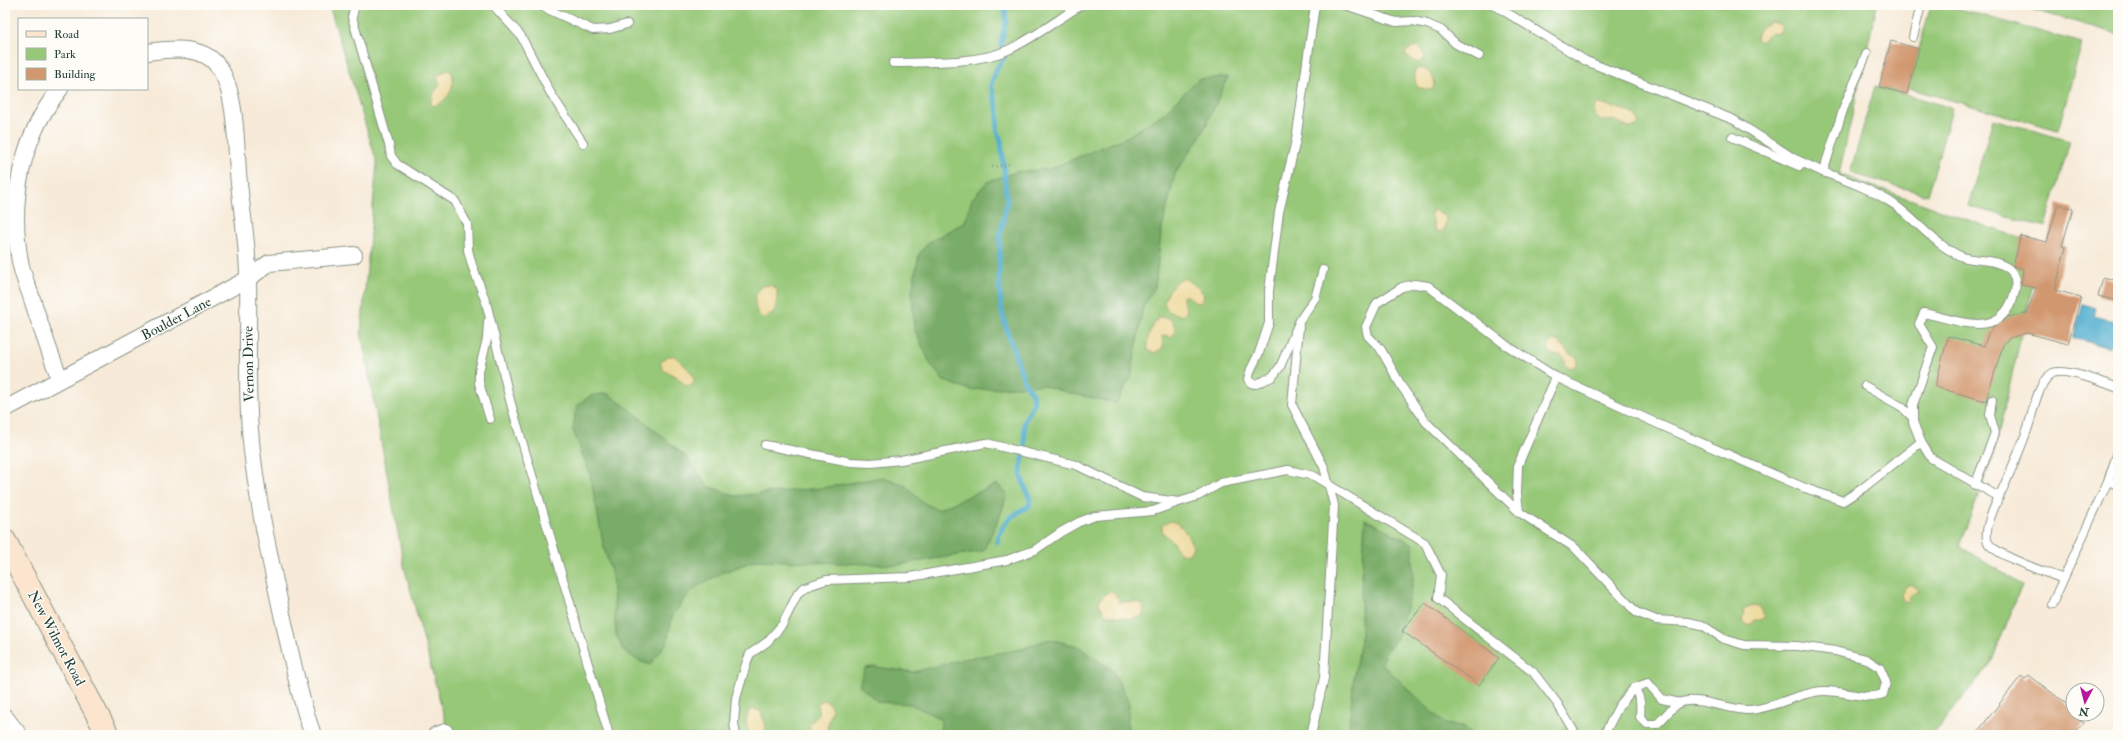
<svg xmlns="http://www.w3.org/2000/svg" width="2123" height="740" viewBox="0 0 2123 740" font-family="'IM FELL Double Pica',serif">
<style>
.green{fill:#97c878;stroke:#5b8256}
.forest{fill:#79ac68;stroke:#4c744e}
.sand{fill:#eeda9e;stroke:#868c69}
.water{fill:#51aecf;stroke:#387682}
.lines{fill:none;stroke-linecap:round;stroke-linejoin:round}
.stream{stroke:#51aecf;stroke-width:5}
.building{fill:#d1976e}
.lane-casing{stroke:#8b9486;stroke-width:10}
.street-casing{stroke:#8b9486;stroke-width:18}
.secondary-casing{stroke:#8b9486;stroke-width:24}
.path{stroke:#8b9486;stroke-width:2.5;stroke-dasharray:1 3;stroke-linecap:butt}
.lane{stroke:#fff;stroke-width:8}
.street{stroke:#fff;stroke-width:16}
.secondary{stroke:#fbe5cf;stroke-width:22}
.labels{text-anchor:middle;stroke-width:3;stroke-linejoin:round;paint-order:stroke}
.street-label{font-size:14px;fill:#1f3d34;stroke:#fdfcf7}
</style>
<rect width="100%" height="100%" fill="#fdfcf7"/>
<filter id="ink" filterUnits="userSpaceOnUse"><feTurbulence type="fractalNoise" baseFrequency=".025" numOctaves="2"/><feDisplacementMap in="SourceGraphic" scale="8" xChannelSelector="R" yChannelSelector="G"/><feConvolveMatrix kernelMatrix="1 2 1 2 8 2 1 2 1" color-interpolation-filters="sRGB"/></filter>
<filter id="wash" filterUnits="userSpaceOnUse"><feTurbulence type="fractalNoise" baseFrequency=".012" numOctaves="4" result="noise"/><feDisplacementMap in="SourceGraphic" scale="16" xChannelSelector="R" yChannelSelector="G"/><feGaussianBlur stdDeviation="0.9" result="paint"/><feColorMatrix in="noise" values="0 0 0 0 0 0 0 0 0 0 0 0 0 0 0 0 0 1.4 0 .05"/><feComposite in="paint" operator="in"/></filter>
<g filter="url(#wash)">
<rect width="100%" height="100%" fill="#f7ead8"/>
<g class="green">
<path d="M329,5H1877L1839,174L2042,246L1993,457L1959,546L2022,585L1991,663L1932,735H449L404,566L361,332L377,163Z"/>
<path d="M1931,5H1945L2082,43L2058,130L1908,88Z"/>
<path d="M2016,5H2118V34Z"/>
<path d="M1875,86L1952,108L1928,195L1850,173Z"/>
<path d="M1993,119L2070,141L2045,227L1968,206Z"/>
</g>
<g class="forest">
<path d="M1228,77L1203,132L1175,174L1161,233L1155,287L1143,307L1131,378L1116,403L1069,393L1042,385L971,390L944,381L931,365L914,328L912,291L919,254L929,242L965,222L972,199L987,182L1016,172L1049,169L1127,137L1164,113L1198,79Z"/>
<path d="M607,393L637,415L685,456L708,486L735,496L821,488L883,477L905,485L921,501L937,510L997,484L1007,495L1000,516L983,551L896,565L756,560L724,572L699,585L683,601L672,617L667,642L650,665L637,660L623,650L616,634L612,575L604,548L590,474L573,430L576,406L590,396Z"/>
<path d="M1365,519L1413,544V582L1398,637L1385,653L1381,663L1445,724L1462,726L1473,735H1348L1354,675L1361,640V590Z"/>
<path d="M1049,639L1078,646L1113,671L1129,703L1127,735H940L941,719L910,704L878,702L859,685L865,668L875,667L913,672L964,659L1022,649Z"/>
</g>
<g class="sand">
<path d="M1772,22L1781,25V32L1771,33L1762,41H1757L1756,39C1757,29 1763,24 1772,22Z"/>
<path d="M1417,46L1422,49L1425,58L1418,63L1405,55L1406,51Z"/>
<path d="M1420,68C1429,70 1433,75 1435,84L1432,90L1420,88L1416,85L1414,71Z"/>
<path d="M448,70L452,73C455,87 449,100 435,106L430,104L434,93L440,84L436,76Z"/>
<path d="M1598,104C1608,105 1629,110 1636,116L1639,122L1637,126L1630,128C1624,127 1621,122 1616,121C1605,120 1591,123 1595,106Z"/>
<path d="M1434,210L1439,212L1446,218L1444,229L1441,232L1436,231C1432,226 1435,220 1430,215Z"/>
<path d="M1184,278L1200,289L1204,295L1202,302L1196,303L1188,296H1183V300L1187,311L1183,316L1168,311L1164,303C1168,292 1172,281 1184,278Z"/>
<path d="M770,285L777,289V299L774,313L763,319C753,312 752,293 762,286Z"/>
<path d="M1159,317L1169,318C1176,324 1177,331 1171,338L1166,335L1162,336L1163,348L1154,353L1149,351C1144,341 1152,326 1159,317Z"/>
<path d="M1553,340L1558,341L1569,353L1577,357L1578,360L1576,366L1569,368L1565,364V359L1560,355H1552L1548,349L1549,344Z"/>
<path d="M668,356H675C682,365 698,373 693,385L686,386L676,376L664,371L660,363Z"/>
<path d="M1170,521C1183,523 1188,536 1193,547L1188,555L1180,554L1173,542L1162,532V525Z"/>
<path d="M1911,584L1917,588L1918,591L1910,596L1909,603L1903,601L1901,594L1905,587Z"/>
<path d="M1112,592L1115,593L1119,602H1138L1143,607L1144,611L1141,617L1129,619L1105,614L1099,604L1100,599L1107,593Z"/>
<path d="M1754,605L1761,609L1765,617L1760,620H1754L1752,624L1747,625L1742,621L1745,608Z"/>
<path d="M823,700L828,701L832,709L827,729L837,735H812L809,724L819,715L817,704Z"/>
<path d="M752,709L761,711C762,721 770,725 763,735H749L746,722L749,710Z"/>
</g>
<path class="water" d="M2083,304L2096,308L2094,316L2118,323V347L2111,345L2110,348L2073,338Z"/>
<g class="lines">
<path class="stream" d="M997,542C1002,522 1012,515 1029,506L1030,499L1021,477V467L1025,450L1024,422L1034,403L1032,394L1025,383L1006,328L1001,307L999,279L1000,235L1007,202L1001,141L997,129L998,112L991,85L996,70L1005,56L1001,44L1006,21L1005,9L1008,5"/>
</g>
<g id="blocks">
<g class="building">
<path d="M1891,41L1919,49L1907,94L1879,87Z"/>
<path d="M2058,204L2073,209L2062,246L2066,247L2055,290L2081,297L2068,344L2027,333L2009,338L2003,345L1986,401L1935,387L1948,336L1984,346L1988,334L1994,326L2008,317L2027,313L2036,288L2021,285L2023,269L2013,266L2021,236L2047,242Z"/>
<path d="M2103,277L2118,281V301L2098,296Z"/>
<path d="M1425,603L1499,658L1479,685L1402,631Z"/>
<path d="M2029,675L2073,709V714L2082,716L2079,720L2084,723L2074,735H1975L2021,676L2025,679Z"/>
</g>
</g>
</g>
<g filter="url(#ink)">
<use href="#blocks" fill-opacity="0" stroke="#8b9486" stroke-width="1"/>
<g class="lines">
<g class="lane-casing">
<g id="lane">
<path d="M355,5L352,17L389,145L391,156L397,164L455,201L467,224L468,250L472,265L486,302L511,404L609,735"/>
<path d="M493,5L521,36L551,94L583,143"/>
<path d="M539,5L593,30L610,29L627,24"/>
<path d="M1315,5L1296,140L1279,212L1269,291V323L1259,353L1251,369L1248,379L1251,383L1256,384L1272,377L1280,367L1300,320L1315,298L1323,270"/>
<path d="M1345,5L1396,22L1413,21L1427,24L1441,30L1456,44L1479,56"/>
<path d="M1494,5L1586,61L1734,120L1795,159L1823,172"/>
<path d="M1913,37L1921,5"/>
<path d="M1867,53L1845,104L1823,172C1848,181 1873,190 1895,205C1916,220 1938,248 1963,257C1978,262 1995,258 2009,269C2016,275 2017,287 2014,295C2000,341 1958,320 1924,313L1919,324L1933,347L1913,405V422L1921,442L1931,458L1999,497"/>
<path d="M893,63C927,62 977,64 1008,50C1034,38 1057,20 1081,5"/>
<path d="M1732,137L1799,166"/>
<path d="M488,322L487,339L479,371V383L490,419"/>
<path d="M1299,327L1292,405L1324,467L1334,505L1324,678L1311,735"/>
<path d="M1556,377L1518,465L1517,493L1519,512L1426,422L1402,387L1380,348L1368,336L1366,327L1377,303L1402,287L1415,284L1428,286L1506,345L1556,377L1658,424L1805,488L1843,501L1863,488L1921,442"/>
<path d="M1865,386L1902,407L1913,418"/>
<path d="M765,445L851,462L871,463L901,460L986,443L1076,465L1142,497L1179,502L1198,496L1221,483L1288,470L1314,476L1425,543L1441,575L1438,598L1533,672L1557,703L1576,735"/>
<path d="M2108,481L2118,485"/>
<path d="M1975,485L1995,433L1990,415L1992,400"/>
<path d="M1519,512L1575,548L1636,612L1656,620L1688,622L1702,625L1724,639L1744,645L1797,646L1835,651L1866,659L1880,668L1886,682L1883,694C1866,701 1843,690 1823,691C1799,692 1773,709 1749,710C1731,711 1696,695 1679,703C1671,708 1664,718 1657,724H1647L1640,717C1641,706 1641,697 1634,688L1619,706L1604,735"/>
<path d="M2063,579C2046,572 1999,557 1989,544C1980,532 1999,497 2005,484C2012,467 2020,451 2026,433C2032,419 2037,380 2053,373C2065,368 2105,383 2118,388"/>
<path d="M2052,604L2108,481L2118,452"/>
<path d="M1634,688L1648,683L1662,699L1680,703"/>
<path d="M736,735L734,723L736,698L747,661L750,654L767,642L782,625L798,593L805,587L826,580L910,577L1007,560L1035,550L1061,532L1079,522L1095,516L1153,511L1176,503"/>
</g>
</g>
<g class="street-casing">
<g id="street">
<path d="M147,52C171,49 205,44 220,69C236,93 236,144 238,173C241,208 248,243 248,279C249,329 246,380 250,430C255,493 269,553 282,614C291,654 299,696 313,735"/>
<path d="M60,89C21,137 9,201 20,261C22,273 27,285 31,296C40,324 49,352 60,379"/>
<path d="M5,409L248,279L269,263L354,255"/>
<path d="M5,717L19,735"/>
<path d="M436,735L445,732"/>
</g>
</g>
<g class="secondary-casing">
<path id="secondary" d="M5,541L108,735"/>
</g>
<path class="path" d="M992,167L1012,164"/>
<use href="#lane" class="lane"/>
<use href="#street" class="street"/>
<use href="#secondary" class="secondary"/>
</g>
</g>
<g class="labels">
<g class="street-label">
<text transform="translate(176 318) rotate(-28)" y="5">Boulder Lane</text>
<text transform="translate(248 364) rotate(-91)" y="5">Vernon Drive</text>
<text transform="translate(57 638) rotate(62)" y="5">New Wilmot Road</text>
</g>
</g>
<rect width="2123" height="740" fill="none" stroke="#fdfcf7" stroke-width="20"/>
<rect x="18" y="18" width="130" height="72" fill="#fdfcf7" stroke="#a4b0a9"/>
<rect x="26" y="31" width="20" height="6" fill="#fbe5cf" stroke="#a4b0a9"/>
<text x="54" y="38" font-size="12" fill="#1f3d34">Road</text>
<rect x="26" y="48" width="20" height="12" fill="#97c878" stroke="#a4b0a9"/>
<text x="54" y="58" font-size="12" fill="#1f3d34">Park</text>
<rect x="26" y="68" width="20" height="12" fill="#d1976e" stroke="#a4b0a9"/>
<text x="54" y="78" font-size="12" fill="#1f3d34">Building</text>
<g transform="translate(2085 702) rotate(187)"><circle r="19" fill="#fdfcf7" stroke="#a4b0a9"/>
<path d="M0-3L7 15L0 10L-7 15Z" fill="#b5179e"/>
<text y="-6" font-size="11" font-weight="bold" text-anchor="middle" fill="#1f3d34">N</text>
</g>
</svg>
